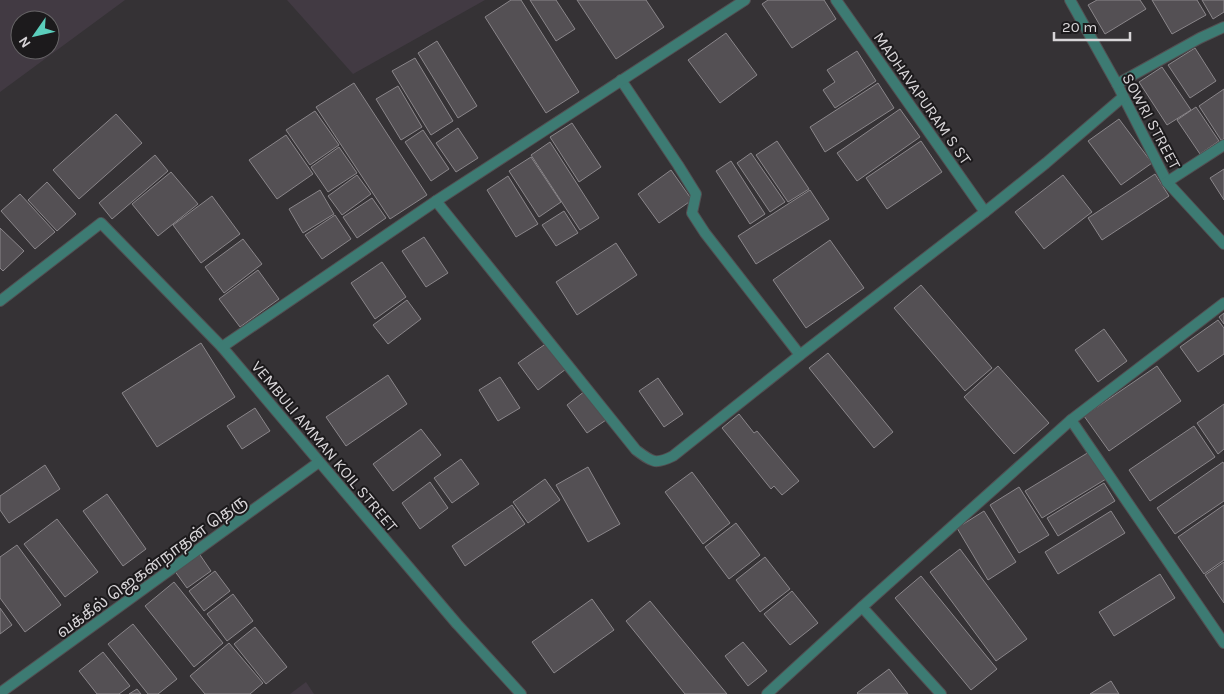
<svg xmlns="http://www.w3.org/2000/svg" width="1224" height="694" viewBox="0 0 1224 694" font-family="Karla,'Noto Sans Tamil',sans-serif">
<style>
.built{fill:#423a43;fill-rule:evenodd}
.building{fill:#545054;stroke:#8a868a}
.lines{fill:none;stroke-linecap:round;stroke-linejoin:round}
.minor-casing{stroke:#524f52;stroke-width:12}
.minor{stroke:#3d7b73;stroke-width:10}
.labels{text-anchor:middle;stroke-width:4;stroke-linejoin:round;paint-order:stroke}
.street-label{font-size:16px;fill:#d8d5d8;stroke:#1c1a1c}
</style>
<rect width="100%" height="100%" fill="#353235"/>
<g class="built">
<path d="M0,0H125L0,92ZM20,20H50V50H20Z"/>
<path d="M287,0H485L353,74Z"/>
<path d="M306,682L314,694H290Z"/>
</g>
<g class="building">
<path d="M511,0H521L579,92L546,113L485,17Z"/>
<path d="M530,0H556L575,29L556,41Z"/>
<path d="M577,0H646L664,27L616,59Z"/>
<path d="M768,0H824L836,19L792,48L762,4Z"/>
<path d="M1097,0H1140L1146,9L1105,34L1088,5Z"/>
<path d="M1152,0H1197L1206,15L1172,34Z"/>
<path d="M1202,0H1224V12L1213,19Z"/>
<path d="M726,33L757,75L720,103L688,60Z"/>
<path d="M437,41L477,106L458,118L418,53Z"/>
<path d="M1195,48L1216,81L1190,98L1168,65Z"/>
<path d="M857,51L876,81L835,108L823,90L835,82L827,70Z"/>
<path d="M415,58L453,121L431,135L392,71Z"/>
<path d="M1162,67L1191,110L1167,125L1139,82Z"/>
<path d="M354,83L427,195L390,219L316,107Z"/>
<path d="M878,83L894,108L825,152L810,127Z"/>
<path d="M398,86L422,127L401,140L376,99Z"/>
<path d="M1224,89V139L1221,140L1199,106Z"/>
<path d="M1196,107L1219,141L1200,154L1177,120Z"/>
<path d="M900,109L920,137L857,181L837,153Z"/>
<path d="M315,111L339,145L310,165L286,130Z"/>
<path d="M116,114L142,143L79,199L53,170Z"/>
<path d="M1119,119L1152,163L1121,185L1088,141Z"/>
<path d="M572,123L601,167L579,182L550,137Z"/>
<path d="M458,128L478,158L456,172L436,143Z"/>
<path d="M423,130L449,169L431,181L405,142Z"/>
<path d="M286,135L313,174L277,199L249,160Z"/>
<path d="M777,141L809,189L788,202L756,155Z"/>
<path d="M921,141L942,172L887,209L866,178Z"/>
<path d="M550,142L599,218L580,230L531,155Z"/>
<path d="M339,147L357,173L328,192L311,167Z"/>
<path d="M751,153L785,202L770,212L737,163Z"/>
<path d="M155,155L168,171L112,219L99,203Z"/>
<path d="M531,157L561,202L539,217L509,171Z"/>
<path d="M731,161L765,214L750,224L716,171Z"/>
<path d="M1224,169V200L1210,178Z"/>
<path d="M671,170L692,200L659,223L638,194Z"/>
<path d="M171,172L198,204L158,236L132,204Z"/>
<path d="M1155,174L1169,196L1102,240L1088,218Z"/>
<path d="M357,175L371,194L342,215L328,196Z"/>
<path d="M1063,175L1092,212L1044,249L1015,212Z"/>
<path d="M508,176L538,224L516,237L487,190Z"/>
<path d="M47,182L76,214L57,231L28,200Z"/>
<path d="M320,190L334,214L303,233L289,209Z"/>
<path d="M810,190L829,219L756,264L738,236Z"/>
<path d="M20,194L55,232L35,249L1,211Z"/>
<path d="M212,196L240,234L201,263L173,225Z"/>
<path d="M372,198L386,218L357,238L343,217Z"/>
<path d="M564,211L578,233L556,246L542,225Z"/>
<path d="M335,215L351,239L322,259L305,235Z"/>
<path d="M0,228L24,251L3,271L0,268Z"/>
<path d="M424,237L448,273L426,287L402,251Z"/>
<path d="M243,239L262,264L224,293L205,267Z"/>
<path d="M830,240L864,288L806,328L773,280Z"/>
<path d="M616,243L637,275L577,315L556,282Z"/>
<path d="M382,262L406,297L375,319L351,283Z"/>
<path d="M258,270L279,299L240,327L219,299Z"/>
<path d="M921,285L992,368L965,391L894,308Z"/>
<path d="M407,300L421,319L388,344L373,325Z"/>
<path d="M1224,313V324L1219,317Z"/>
<path d="M1218,320L1224,328V354L1198,372L1180,347Z"/>
<path d="M1104,329L1127,361L1098,382L1075,350Z"/>
<path d="M201,343L235,397L157,447L122,393Z"/>
<path d="M547,343L566,369L538,390L518,363Z"/>
<path d="M828,353L893,432L874,448L809,368Z"/>
<path d="M998,366L1049,423L1014,454L964,397Z"/>
<path d="M1157,366L1181,401L1109,451L1084,416Z"/>
<path d="M388,375L407,404L346,446L326,417Z"/>
<path d="M500,377L520,408L498,421L479,390Z"/>
<path d="M658,378L683,414L664,427L639,391Z"/>
<path d="M585,391L606,420L587,433L567,405Z"/>
<path d="M1224,404V449L1218,454L1197,423Z"/>
<path d="M255,408L270,431L242,449L227,426Z"/>
<path d="M739,414L754,433L757,431L799,481L782,495L774,486L771,489L722,428Z"/>
<path d="M1194,426L1215,457L1150,501L1129,470Z"/>
<path d="M421,429L441,455L393,491L373,464Z"/>
<path d="M1089,452L1106,479L1042,518L1025,491Z"/>
<path d="M461,459L479,484L452,503L434,478Z"/>
<path d="M1223,462L1224,464V501L1175,534L1157,508Z"/>
<path d="M45,465L60,489L9,523L0,510V496Z"/>
<path d="M588,467L620,524L588,542L556,485Z"/>
<path d="M692,472L730,523L703,544L665,492Z"/>
<path d="M545,479L560,500L528,523L513,502Z"/>
<path d="M430,482L448,508L420,529L402,503Z"/>
<path d="M1104,483L1115,501L1058,536L1047,518Z"/>
<path d="M1019,487L1049,535L1019,553L990,505Z"/>
<path d="M107,494L146,549L123,566L83,511Z"/>
<path d="M512,505L525,524L465,566L452,546Z"/>
<path d="M1224,505V560L1204,574L1178,537Z"/>
<path d="M984,511L1016,562L988,580L957,528Z"/>
<path d="M1111,511L1125,533L1058,574L1045,552Z"/>
<path d="M57,519L98,572L65,597L24,544Z"/>
<path d="M736,523L760,555L729,579L705,547Z"/>
<path d="M17,545L61,605L25,632L0,598V557Z"/>
<path d="M960,549L1027,639L996,661L930,572Z"/>
<path d="M198,552L211,571L187,588L174,570Z"/>
<path d="M765,557L790,589L760,612L736,580Z"/>
<path d="M1224,562V603L1205,575Z"/>
<path d="M215,571L230,591L204,611L189,591Z"/>
<path d="M1160,574L1175,598L1114,636L1099,612Z"/>
<path d="M921,576L997,669L971,690L895,598Z"/>
<path d="M174,582L223,643L194,667L145,606Z"/>
<path d="M792,591L818,623L790,645L764,614Z"/>
<path d="M233,594L253,621L227,641L207,614Z"/>
<path d="M592,599L614,630L554,673L532,642Z"/>
<path d="M650,601L727,694H685L626,621Z"/>
<path d="M0,608L12,625L0,634Z"/>
<path d="M133,624L177,679L158,694H148L108,644Z"/>
<path d="M255,627L287,667L266,684L234,644Z"/>
<path d="M743,642L767,671L748,686L725,656Z"/>
<path d="M229,643L263,683L250,694H205L190,676Z"/>
<path d="M103,652L130,686L119,694H97L79,671Z"/>
<path d="M889,669L908,694H858L857,693Z"/>
<path d="M1111,681L1119,694H1090Z"/>
<path d="M137,689L141,694H129Z"/>
</g>
<g class="lines">
<g class="minor-casing">
<g id="minor">
<path d="M836,0L985,212"/>
<path d="M1070,0L1117,84L1167,182L1224,244"/>
<path d="M621,80L678,165L696,194L692,213L705,233L800,355"/>
<path d="M1117,84L1200,38L1224,27"/>
<path d="M1167,182L1224,145"/>
<path d="M436,201L636,450C652,462 655,465 673,456L800,355L985,212L1046,163L1123,97"/>
<path d="M0,301L101,223L222,347L457,624L521,694"/>
<path d="M222,347L436,201L745,0"/>
<path d="M1071,420L1224,643"/>
<path d="M862,607L941,694"/>
<path d="M0,693L319,462"/>
<path d="M767,694L862,607L1071,420L1224,303"/>
</g>
</g>
<use href="#minor" class="minor"/>
</g>
<g class="labels">
<g class="street-label">
<text transform="translate(923 98) rotate(55)" y="6">MADHAVAPURAM S ST</text>
<text transform="translate(1152 121) rotate(62)" y="6">SOWRI STREET</text>
<text transform="translate(325 446) rotate(50)" y="6">VEMBULI AMMAN KOIL STREET</text>
<text transform="translate(151 566) rotate(-36)" y="6">வக்கீல் ஜெகன்நாதன் தெரு</text>
</g>
</g>
<g transform="translate(35 35) rotate(236)"><circle r="24" fill="#1c1a1c" stroke="#676567"/>
<path d="M0-4L9 19L0 12L-9 19Z" fill="#5bcebc"/>
<text y="-8" font-size="14" font-weight="bold" text-anchor="middle" fill="#d8d5d8">N</text>
</g>
<path d="M1054 32v8h76v-8" fill="none" stroke="#d8d5d8" stroke-width="2.5"/>
<text x="1062" y="32" font-size="15" fill="#d8d5d8" stroke="#1c1a1c" stroke-width="4" paint-order="stroke">20 m</text>
</svg>
